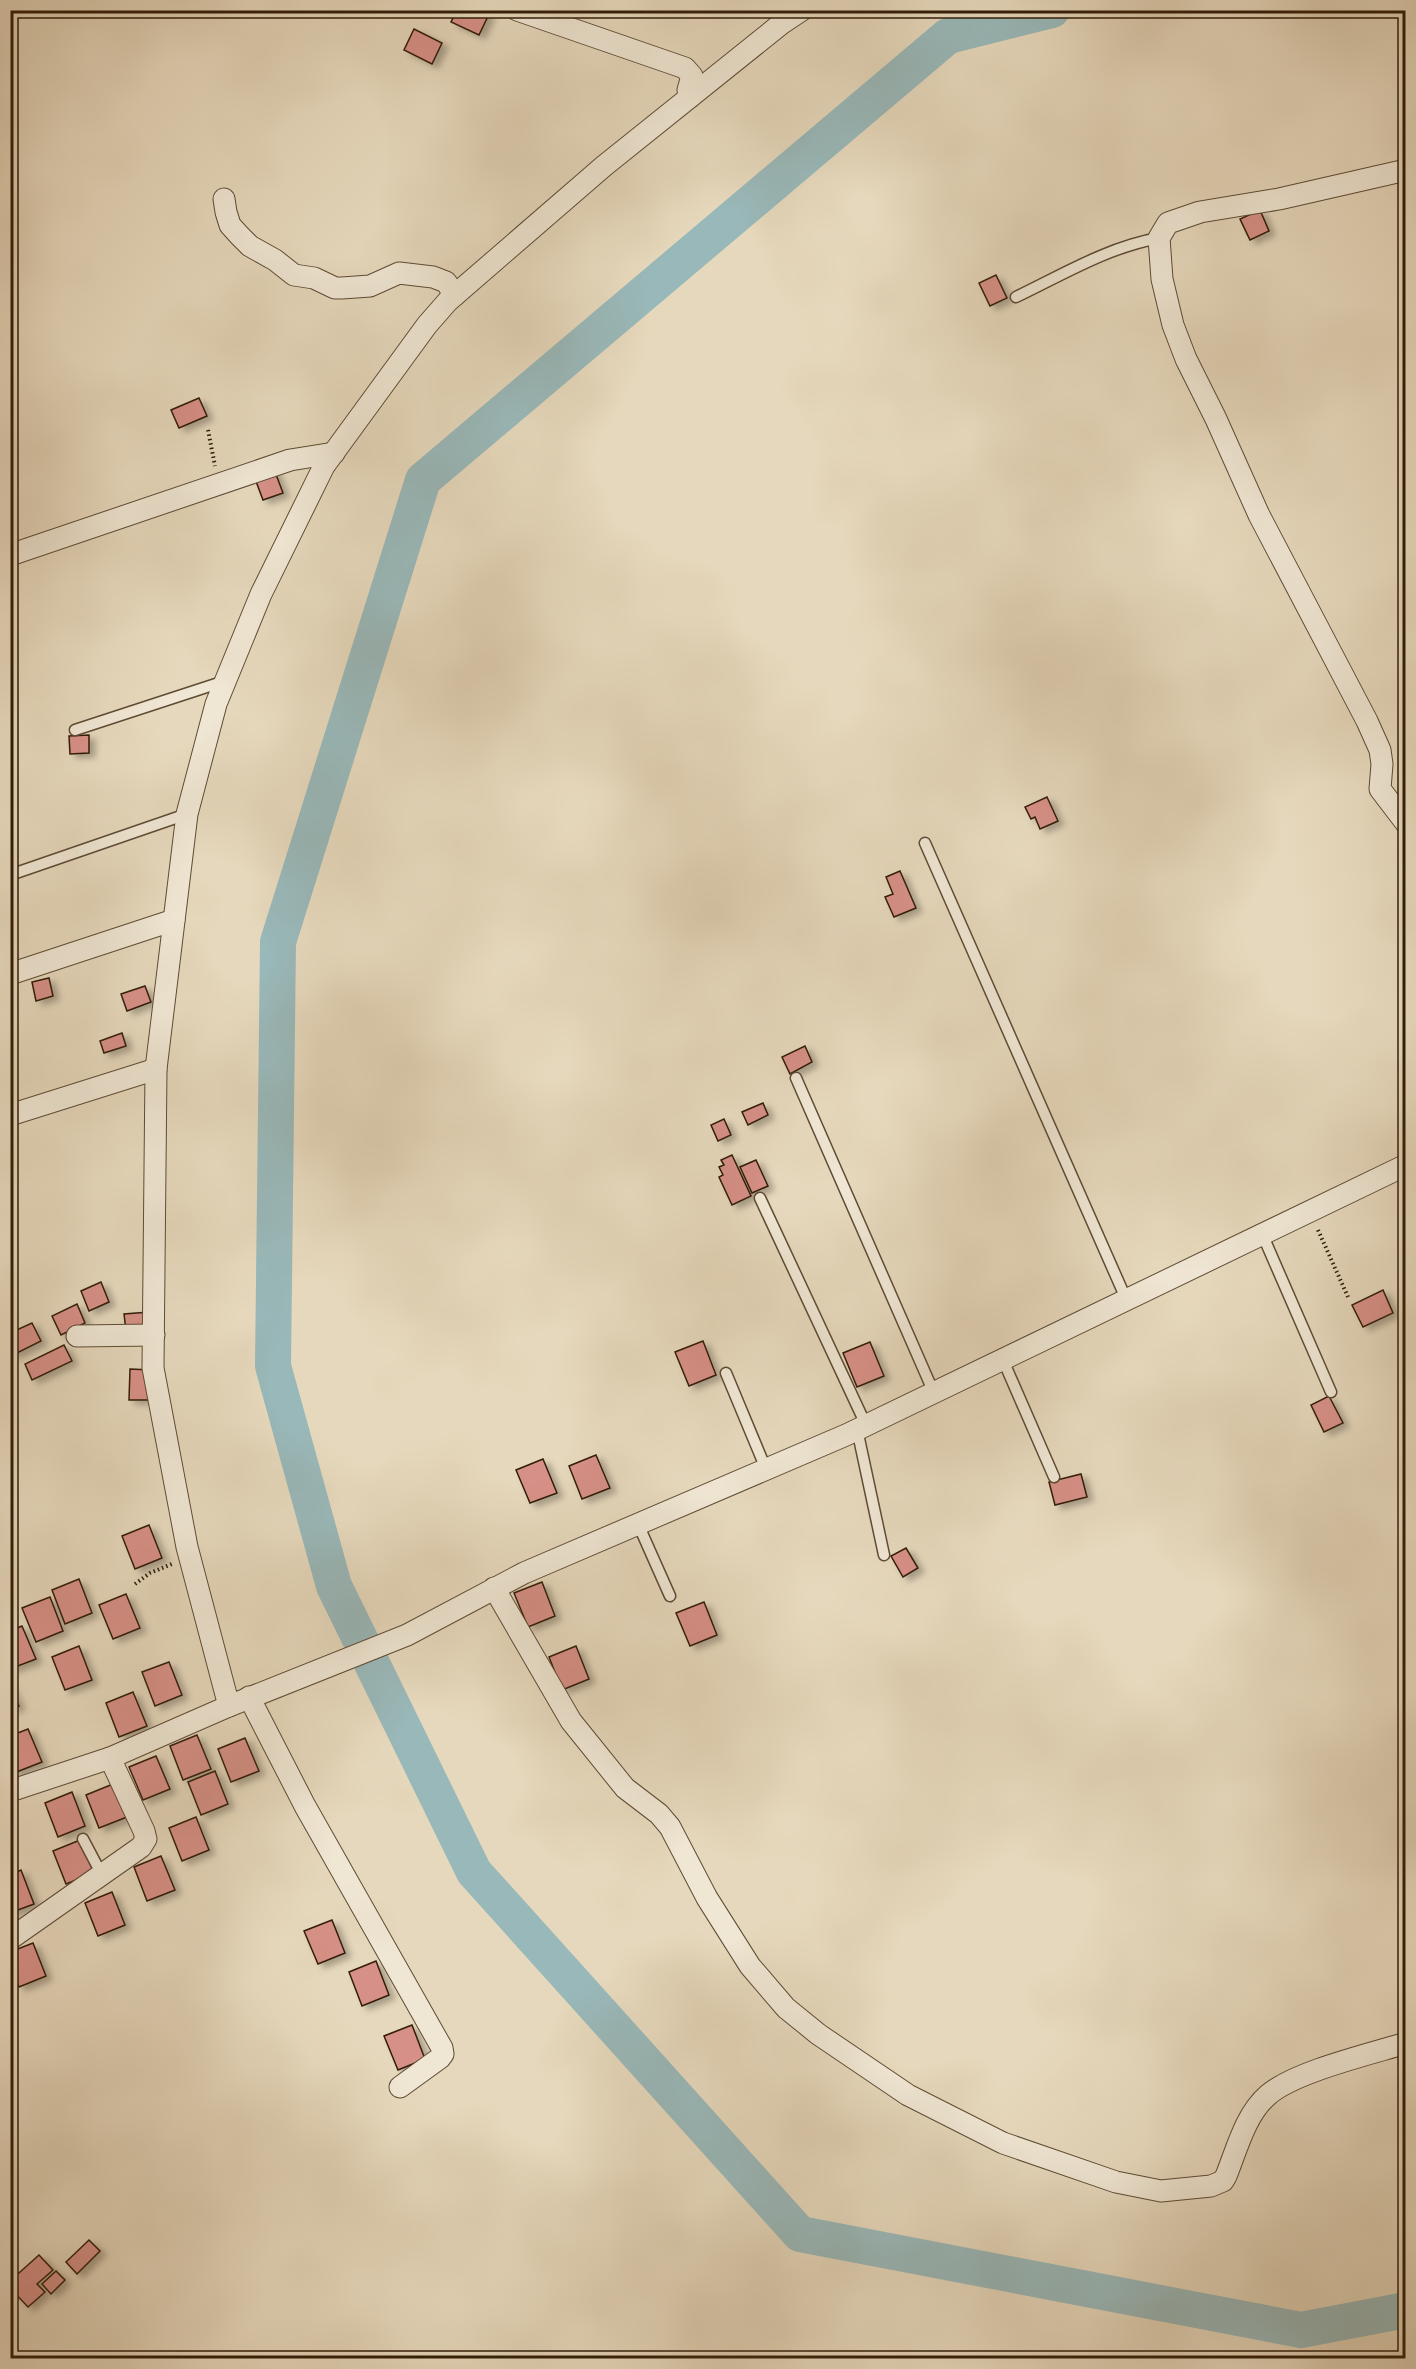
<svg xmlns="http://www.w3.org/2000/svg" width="1416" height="2369" viewBox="0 0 1416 2369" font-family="Vollkorn,serif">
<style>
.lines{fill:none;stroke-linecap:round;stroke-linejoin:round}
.river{stroke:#99b8b9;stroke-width:36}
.building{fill:#d79087;stroke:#311c08;stroke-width:1.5;filter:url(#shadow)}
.lane-casing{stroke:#5e4b35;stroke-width:13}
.street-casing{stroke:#5e4b35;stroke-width:23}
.path{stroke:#311c08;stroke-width:4;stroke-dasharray:1.5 3;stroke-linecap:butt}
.lane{stroke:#efe6d3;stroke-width:10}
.street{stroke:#efe6d3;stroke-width:21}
</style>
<defs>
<filter id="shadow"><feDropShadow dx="6" dy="4" stdDeviation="3" flood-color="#0004"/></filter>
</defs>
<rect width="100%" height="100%" fill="#e6d8bc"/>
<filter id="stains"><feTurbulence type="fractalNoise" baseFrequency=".00333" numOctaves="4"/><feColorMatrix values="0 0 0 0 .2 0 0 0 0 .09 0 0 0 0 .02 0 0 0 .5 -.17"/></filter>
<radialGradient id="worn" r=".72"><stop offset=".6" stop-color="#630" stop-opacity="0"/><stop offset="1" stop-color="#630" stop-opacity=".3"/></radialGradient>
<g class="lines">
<path class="river" d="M1052,10L948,36L423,480L278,942L273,1366L334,1586L474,1872L800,2234L1301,2330L1406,2310"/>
</g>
<g class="building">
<path d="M457,10H481L489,14L479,35L451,22Z"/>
<path d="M414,29L442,43L432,64L404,50Z"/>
<path d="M1260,210L1269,231L1250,240L1240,219Z"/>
<path d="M996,275L1007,298L990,306L979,283Z"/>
<path d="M199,398L207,416L179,428L171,410Z"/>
<path d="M274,469L283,493L263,500L254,476Z"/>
<path d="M89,735V753L70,754L69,736Z"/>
<path d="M1047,797L1058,821L1040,829L1035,817L1031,819L1025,807Z"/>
<path d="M900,871L916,908L894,917L885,897L893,894L886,877Z"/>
<path d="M49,978L53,996L36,1001L32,982Z"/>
<path d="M145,986L151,1002L127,1011L121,994Z"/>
<path d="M122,1033L126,1046L104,1053L100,1041Z"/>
<path d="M805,1046L812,1062L790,1074L782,1057Z"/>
<path d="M763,1103L768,1115L748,1125L742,1112Z"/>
<path d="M724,1119L731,1135L718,1141L711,1125Z"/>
<path d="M732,1155L751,1196L732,1205L719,1177L723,1175L719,1167L724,1165L721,1160Z"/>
<path d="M756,1160L768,1186L752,1193L740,1167Z"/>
<path d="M101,1282L109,1302L89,1311L81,1291Z"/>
<path d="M1383,1290L1393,1313L1363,1327L1352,1305Z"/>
<path d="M77,1304L85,1323L61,1335L52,1316Z"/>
<path d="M149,1312L150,1329L126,1331L124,1314Z"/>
<path d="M32,1323L41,1341L13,1355L10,1350V1333Z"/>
<path d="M703,1341L716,1375L689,1386L675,1352Z"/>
<path d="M870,1342L884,1376L857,1387L843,1353Z"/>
<path d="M64,1345L72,1361L32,1380L25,1364Z"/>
<path d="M130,1369L150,1370L149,1400H129Z"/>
<path d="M1329,1396L1343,1423L1324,1432L1311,1405Z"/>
<path d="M596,1455L610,1488L582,1499L569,1466Z"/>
<path d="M543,1459L557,1493L530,1503L516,1470Z"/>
<path d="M1081,1474L1087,1497L1055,1505L1049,1482Z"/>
<path d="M149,1525L162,1558L135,1569L122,1536Z"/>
<path d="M906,1548L918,1568L903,1577L891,1556Z"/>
<path d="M79,1579L92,1613L65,1624L52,1590Z"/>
<path d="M542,1582L555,1616L528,1627L514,1593Z"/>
<path d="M126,1594L140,1628L113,1639L99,1605Z"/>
<path d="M50,1597L63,1631L36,1642L22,1608Z"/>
<path d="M704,1602L717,1635L690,1646L676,1613Z"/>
<path d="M22,1626L36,1659L10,1669V1631Z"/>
<path d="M79,1646L92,1680L65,1690L52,1657Z"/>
<path d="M576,1646L589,1679L562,1690L549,1657Z"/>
<path d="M169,1662L182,1695L155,1706L142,1672Z"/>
<path d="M10,1686L19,1706L10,1709Z"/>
<path d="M133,1692L147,1726L119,1737L106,1703Z"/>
<path d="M28,1729L42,1762L14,1773L10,1764V1736Z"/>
<path d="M197,1735L211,1769L183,1780L170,1746Z"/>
<path d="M245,1738L259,1771L231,1782L218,1749Z"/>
<path d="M156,1756L170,1789L143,1800L129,1767Z"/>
<path d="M215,1771L228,1804L201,1815L188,1782Z"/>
<path d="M113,1784L127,1817L99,1828L86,1795Z"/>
<path d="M72,1792L85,1826L58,1837L45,1803Z"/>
<path d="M196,1817L209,1850L182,1861L169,1828Z"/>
<path d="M80,1840L94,1873L66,1884L53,1851Z"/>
<path d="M161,1856L175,1890L147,1901L134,1867Z"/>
<path d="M21,1870L34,1904L10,1913V1875Z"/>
<path d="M112,1892L125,1925L98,1936L85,1903Z"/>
<path d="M332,1920L345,1953L318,1964L304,1931Z"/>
<path d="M33,1943L46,1976L19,1987L10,1967V1952Z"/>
<path d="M376,1961L389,1995L362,2006L349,1972Z"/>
<path d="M412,2025L425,2059L398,2070L384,2036Z"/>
<path d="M89,2240L100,2251L77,2274L66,2262Z"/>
<path d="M39,2255L53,2270L37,2284L45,2292L28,2307L10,2288V2281Z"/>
<path d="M56,2271L65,2280L51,2294L42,2284Z"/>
</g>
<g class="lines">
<g class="lane-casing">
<g id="lane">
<path d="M1016,297C1062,275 1108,247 1159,238"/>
<path d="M75,730L225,681"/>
<path d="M925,843L1127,1301"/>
<path d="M10,875L187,814"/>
<path d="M796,1078L934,1393"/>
<path d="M760,1198L866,1425"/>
<path d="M1263,1236L1331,1392"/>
<path d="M1003,1360L1054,1477"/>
<path d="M726,1373L766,1469"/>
<path d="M857,1429L884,1555"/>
<path d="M638,1524L670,1596"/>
<path d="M83,1839L102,1875"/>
</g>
</g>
<g class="street-casing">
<g id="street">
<path d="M517,10L685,68L692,76L688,90L690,97"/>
<path d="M1406,170L1279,199L1200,212L1168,223L1159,238L1162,279L1173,325L1186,359L1216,419L1259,515L1367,721L1380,750L1382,764L1380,789L1406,823"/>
<path d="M224,199L226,212L230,225L239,235L250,246L275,260L294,275L314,278L335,288H342L370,286L399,273L433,277L446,282L455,295"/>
<path d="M10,555L290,460L334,453"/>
<path d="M10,974L174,920"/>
<path d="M10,1115L156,1069"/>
<path d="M77,1336L154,1335"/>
<path d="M494,1588L571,1721L625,1788L659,1814L670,1827L707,1898L750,1966L786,2008L818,2034L908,2095L1003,2143L1116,2182L1161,2191L1211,2186L1223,2181L1226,2176C1237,2149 1245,2115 1268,2095C1294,2072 1370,2054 1406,2043"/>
<path d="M249,1697L305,1806L442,2048L443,2054L440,2058L400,2087"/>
<path d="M229,1706L187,1547L153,1368L156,1069L187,814L216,704L261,594L324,466L427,325L448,301L604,166L781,24L802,10"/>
<path d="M10,1791L110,1758L229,1706L407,1635L524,1573L846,1435L1406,1165"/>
<path d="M10,1939L141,1847L146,1839L144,1831L110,1758"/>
</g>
</g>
<g class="path">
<path d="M208,430L215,466"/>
<path d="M1318,1230L1348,1297"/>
<path d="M135,1584L150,1573L172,1564"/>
</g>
<use href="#lane" class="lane"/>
<use href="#street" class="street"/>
</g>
<rect width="1416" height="2369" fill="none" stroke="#e6d8bc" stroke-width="36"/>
<rect x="12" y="12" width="1392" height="2345" fill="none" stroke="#311c08" stroke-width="3"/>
<rect x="18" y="18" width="1380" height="2333" fill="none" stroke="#311c08" stroke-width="1.5"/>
<rect width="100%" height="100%" filter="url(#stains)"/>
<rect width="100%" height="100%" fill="url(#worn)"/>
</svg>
